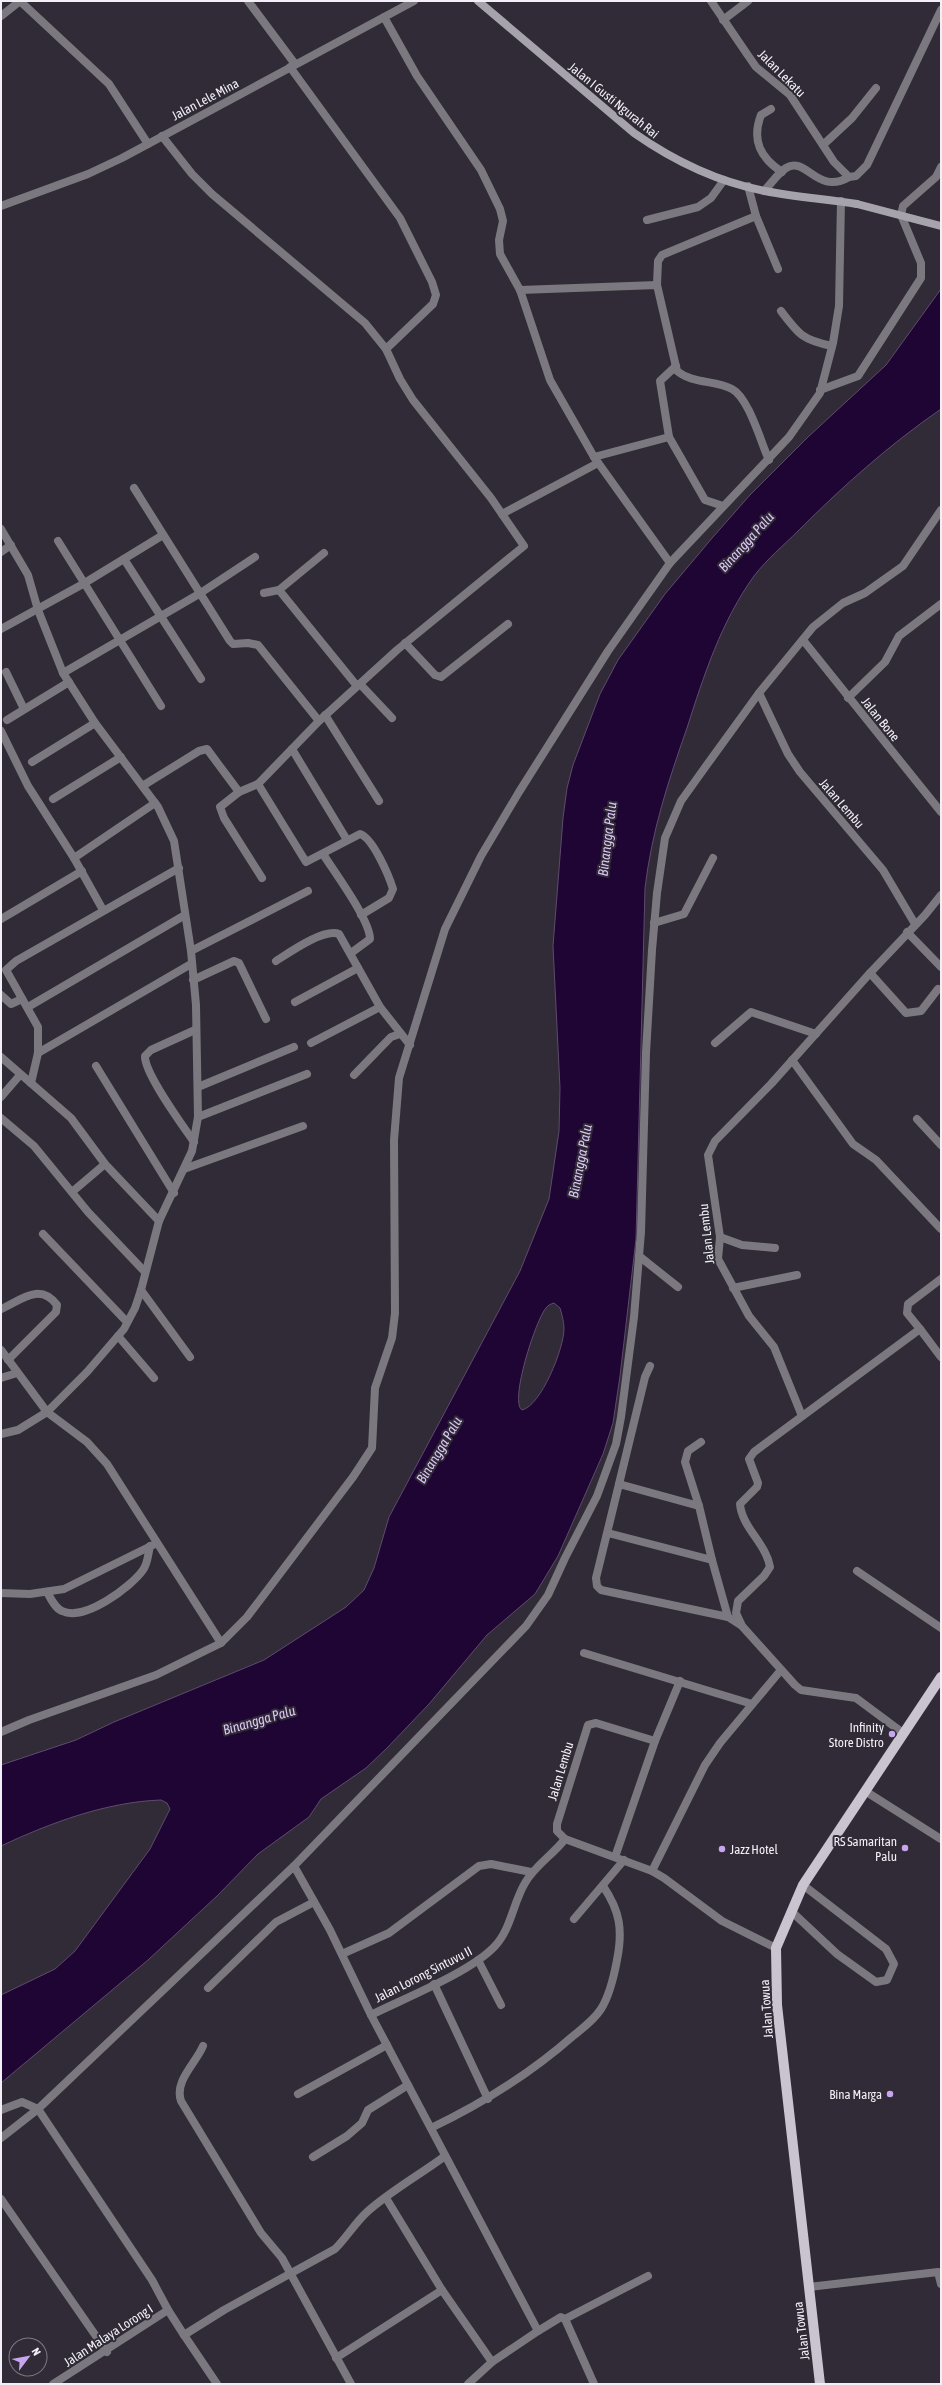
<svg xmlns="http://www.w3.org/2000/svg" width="942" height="2385" viewBox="0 0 942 2385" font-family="'Asap Condensed',sans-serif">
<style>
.water{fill:#1f0534;stroke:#5e4b6e;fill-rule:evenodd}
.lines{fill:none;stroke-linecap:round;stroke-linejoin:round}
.minor{stroke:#7b797f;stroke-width:8}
.secondary{stroke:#a7a3ac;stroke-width:8}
.primary{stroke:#c9c4d0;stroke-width:10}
.secondary-bridge{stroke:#a7a3ac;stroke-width:8}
.poi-dot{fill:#c7a6ef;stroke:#302b36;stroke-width:1.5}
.labels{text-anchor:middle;stroke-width:4;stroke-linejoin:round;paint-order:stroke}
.street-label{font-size:13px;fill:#f2eff6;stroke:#302b36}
.poi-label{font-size:13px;fill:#f2eff6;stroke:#302b36;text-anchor:end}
.water-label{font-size:14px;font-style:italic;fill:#dcc6f7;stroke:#302b36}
</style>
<rect width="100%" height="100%" fill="#302b36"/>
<path class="water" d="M941,289V409C889,445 843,486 798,531C784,545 767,559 754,576C721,622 704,675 687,728C668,782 652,830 645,888L636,1239L620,1376L613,1423L603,1454L558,1556L535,1594L487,1635L429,1704L387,1748L366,1768L321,1799L309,1817L258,1854L217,1896L148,1960L1,2083V1995L55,1969L75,1951L150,1849L170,1809L167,1803L161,1800C106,1802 50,1823 1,1846V1765L76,1740L114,1722L264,1660L346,1607L364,1590L374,1568L389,1517L520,1271L549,1199L559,1131L560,1088L553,946L563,818L567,788L573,765L600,694L618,660L665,594L713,537L750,495L808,437L886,365ZM554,1303L560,1308C562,1315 564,1322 564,1329C564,1348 541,1406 522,1410C509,1402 536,1319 546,1308C548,1305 551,1304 554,1303Z"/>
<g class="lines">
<g class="minor">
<path d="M20,1L109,84L148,144"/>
<path d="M248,1L295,64"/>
<path d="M711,1L747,54L756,67L790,95L834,162L849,177L856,176L867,165L941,10"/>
<path d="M1,16L20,1"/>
<path d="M384,17L417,76L481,170L500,209L503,221L499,240L500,254L520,290L550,380L594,457L670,563"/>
<path d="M723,20L748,1"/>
<path d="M290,67L400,218L432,282L436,295L433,304L386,349"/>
<path d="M771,109L761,115C751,141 761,158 782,172"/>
<path d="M162,136L192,174L212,194L365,323L386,349L400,379L413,400L491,498L524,546L397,650L319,721L258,784L239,792L220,807L224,818L262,878"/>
<path d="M823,145L852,118L876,88"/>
<path d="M764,191C771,184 778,173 786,168C806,155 817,196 849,177"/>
<path d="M1,206L88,174L122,158L414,1"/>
<path d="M756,216L778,269"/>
<path d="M647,220L698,207L711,198L724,180"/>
<path d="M657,285L658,261L662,255L756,216L748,186"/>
<path d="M520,290L657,285L677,371C693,384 715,380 732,389C749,398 761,443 769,460"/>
<path d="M781,311C799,335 803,340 832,346"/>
<path d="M820,390L858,376L921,278V263L901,215L903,206L936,177L941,167"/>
<path d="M669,437L705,500L723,506"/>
<path d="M594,457L669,437L660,381L676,366"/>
<path d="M134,488L230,641L233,644L248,643L258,645L319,721"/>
<path d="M502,514L598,463"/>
<path d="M1,529L28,575L38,610L63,673L95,723L158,807L174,841L191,951L196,1005L198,1117L192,1151L159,1221L141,1290L135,1308L124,1329L87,1372L47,1412L18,1430L1,1434"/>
<path d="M58,541L161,706"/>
<path d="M1,552L11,545"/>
<path d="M324,553L279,590L357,686"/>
<path d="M124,559L201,679"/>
<path d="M264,593L279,590"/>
<path d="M1,629L83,584L163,535"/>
<path d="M803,640L941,812"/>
<path d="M405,643L435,675L441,677L508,624"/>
<path d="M6,672L24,709"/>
<path d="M63,673L199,594L255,557"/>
<path d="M360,684L392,718"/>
<path d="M759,693L788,754L800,772L883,870L915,924"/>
<path d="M848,698L885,662L899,636L941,604"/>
<path d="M325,715L379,801"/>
<path d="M7,720L69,682"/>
<path d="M1,731L28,786L74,858"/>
<path d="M292,749L347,840"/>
<path d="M32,762L95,723"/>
<path d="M258,784L306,862L360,834C373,838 389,876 393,889L389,898L361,915"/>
<path d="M144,785L199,751L207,749L239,792"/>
<path d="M53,799L121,757"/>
<path d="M323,854C335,873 370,920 370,939L351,953"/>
<path d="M103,910L74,858L155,803"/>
<path d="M1,919L82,871"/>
<path d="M654,923L684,914L713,858"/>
<path d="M907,932L941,967"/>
<path d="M191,951L308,891"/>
<path d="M276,961C290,952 324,928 339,934L380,1007L410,1045"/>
<path d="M870,973L906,1013L921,1011L938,989"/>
<path d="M193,980L234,961L239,963L266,1019"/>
<path d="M1,995L11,1004L22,999"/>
<path d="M295,1002L358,968"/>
<path d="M28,1007L185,915"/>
<path d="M311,1043L380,1007"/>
<path d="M715,1043L751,1012L816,1034"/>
<path d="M38,1053L191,964"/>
<path d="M1,1057L71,1118L105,1164L159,1221"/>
<path d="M792,1060L853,1144L876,1160L941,1229"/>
<path d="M96,1066L174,1193"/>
<path d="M354,1075L391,1037L400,1034"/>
<path d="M31,1083L38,1053V1027L6,970L16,961L179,868"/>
<path d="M198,1087L294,1047"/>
<path d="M1,1097L20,1075"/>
<path d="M198,1117L307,1074"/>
<path d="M1,1118L34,1146L88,1212L145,1272"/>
<path d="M917,1119L941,1145"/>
<path d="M194,1142C183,1126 144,1073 145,1056L151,1050L195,1030"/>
<path d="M184,1169L303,1126"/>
<path d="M72,1192L105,1164"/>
<path d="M43,1234L127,1322"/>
<path d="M720,1237L742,1245L775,1248"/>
<path d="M639,1256L678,1287"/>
<path d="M733,1288L797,1275"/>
<path d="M141,1290L190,1357"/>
<path d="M1,1309C21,1300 40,1282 57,1305L56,1312L8,1360"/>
<path d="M920,1329L941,1357"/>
<path d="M118,1336L154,1378"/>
<path d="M1,1350L47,1412L87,1442L107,1464L221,1643"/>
<path d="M1,1378L17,1373"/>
<path d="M802,1416L774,1347L749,1316L718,1259L720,1237L708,1155L715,1141L771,1084L870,973L925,915L941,895"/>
<path d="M701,1442L688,1451L685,1462L699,1506L712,1560L728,1617"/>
<path d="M619,1484L645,1377L650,1366"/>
<path d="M699,1506L619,1484L596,1578L597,1586L601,1590L728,1617L742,1626"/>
<path d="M608,1533L712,1560"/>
<path d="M857,1571L941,1628"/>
<path d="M47,1592C51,1599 55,1608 62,1611C84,1622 131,1587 143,1570C148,1563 148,1554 150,1546"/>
<path d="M1,1593L30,1594L64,1589L157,1543"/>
<path d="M584,1653L752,1704"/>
<path d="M1,1732L29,1720L156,1675L221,1643L247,1617L353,1477L372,1448L375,1388L392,1338L395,1313L394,1140L399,1078L445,929L481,856L519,792L608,651L670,563L789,437L820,393L833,343L839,306L841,201"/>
<path d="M903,1733L856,1698L801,1690L795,1685L742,1626L736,1613L738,1601L764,1576L770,1567C766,1543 742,1528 740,1504L757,1487L758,1483L749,1459L754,1452L920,1329L907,1313L908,1304L941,1279"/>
<path d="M655,1741L596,1723L588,1725L557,1824V1831L565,1839L652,1871L664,1878L722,1921L776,1948"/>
<path d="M865,1791L941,1839"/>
<path d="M615,1857L655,1741L680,1681"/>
<path d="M294,1866L330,1930L371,2015L538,2331L492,2362L468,2384"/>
<path d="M652,1871L705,1765L720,1743L781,1670"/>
<path d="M791,1911L837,1954L876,1982L887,1980L894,1964L886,1949L803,1885"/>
<path d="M574,1919L624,1860"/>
<path d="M342,1954L389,1933L479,1866L491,1864L531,1872"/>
<path d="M478,1960L501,2005"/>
<path d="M434,1984L488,2099"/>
<path d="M208,1988L276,1922L314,1902"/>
<path d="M371,2015C405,1998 471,1972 495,1946C511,1929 513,1903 525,1883C535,1865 553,1855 565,1839"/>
<path d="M203,2046C196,2063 174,2081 181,2101L261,2233L282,2258L351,2384"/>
<path d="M298,2094L387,2045"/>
<path d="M1,2110L22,2102L38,2109L152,2280L168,2310"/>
<path d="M431,2128C483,2103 530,2074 573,2036C583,2028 594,2020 601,2009C610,1995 614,1976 617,1960C623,1930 620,1911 603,1886"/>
<path d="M1,2138L38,2109L294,1866L526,1626L548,1595L565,1558L597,1496L616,1444L621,1417L634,1317L641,1232L646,1053L652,950L657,893L665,838L681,801L706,766L759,693L813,627L843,603L865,593L903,566L941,510"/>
<path d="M313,2157L347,2136L362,2123L368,2110L408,2085"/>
<path d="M386,2198L442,2290L492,2362"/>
<path d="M1,2199L107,2352"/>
<path d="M809,2287L938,2272L941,2284"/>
<path d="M565,2319L648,2276"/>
<path d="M538,2331L561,2317L565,2319L594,2384"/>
<path d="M184,2335L217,2384"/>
<path d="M336,2358L442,2290"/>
<path d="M53,2384L168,2310L184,2335L224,2310L335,2249C347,2237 355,2223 367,2212C389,2192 421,2174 445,2156"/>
</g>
<path class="secondary" d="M478,1L634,133C674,161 718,182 765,191C795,197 826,199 857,204"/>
<path class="primary" d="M820,2384L777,2005L776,1948L803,1885L941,1677"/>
<path class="secondary-bridge" d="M857,204L941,226"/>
</g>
<g class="poi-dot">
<circle cx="892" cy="1734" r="4"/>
<circle cx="905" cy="1848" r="4"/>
<circle cx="722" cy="1849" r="4"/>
<circle cx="890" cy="2094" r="4"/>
</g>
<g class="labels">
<g class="street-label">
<text transform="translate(782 73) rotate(45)" y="5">Jalan Lekatu</text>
<text transform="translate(205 99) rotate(-28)" y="5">Jalan Lele Mina</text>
<text transform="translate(614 100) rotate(39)" y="5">Jalan I Gusti Ngurah Rai</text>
<text transform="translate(881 719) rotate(51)" y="5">Jalan Bone</text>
<text transform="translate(842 803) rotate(49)" y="5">Jalan Lembu</text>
<text transform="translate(706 1234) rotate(-96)" y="5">Jalan Lembu</text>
<text transform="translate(560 1771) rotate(-73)" y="5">Jalan Lembu</text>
<text transform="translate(423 1974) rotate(-27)" y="5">Jalan Lorong Sintuvu II</text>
<text transform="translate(766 2009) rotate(-94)" y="5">Jalan Towua</text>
<text transform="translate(801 2331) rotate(-97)" y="5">Jalan Towua</text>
<text transform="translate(108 2335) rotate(-33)" y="5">Jalan Malaya Lorong I</text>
</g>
<g class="poi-label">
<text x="884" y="1732">Infinity<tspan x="884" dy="15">Store Distro</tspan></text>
<text x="897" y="1846">RS Samaritan<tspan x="897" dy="15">Palu</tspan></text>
<text x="730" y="1854" text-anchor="start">Jazz Hotel</text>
<text x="882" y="2099">Bina Marga</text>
</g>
<g class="water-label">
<text transform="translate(746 542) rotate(-48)" y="5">Binangga Palu</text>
<text transform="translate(607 839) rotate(-83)" y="5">Binangga Palu</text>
<text transform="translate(580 1161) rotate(-79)" y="5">Binangga Palu</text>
<text transform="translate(439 1450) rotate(-59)" y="5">Binangga Palu</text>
<text transform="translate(259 1720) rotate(-16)" y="5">Binangga Palu</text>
</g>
</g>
<rect width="942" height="2385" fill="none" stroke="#f2eff6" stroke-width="4"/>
<g transform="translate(28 2357) rotate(58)"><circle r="19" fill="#302b36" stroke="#7e7983"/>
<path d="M0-3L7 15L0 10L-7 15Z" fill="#c7a6ef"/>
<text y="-6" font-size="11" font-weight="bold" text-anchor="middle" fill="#f2eff6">N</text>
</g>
</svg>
